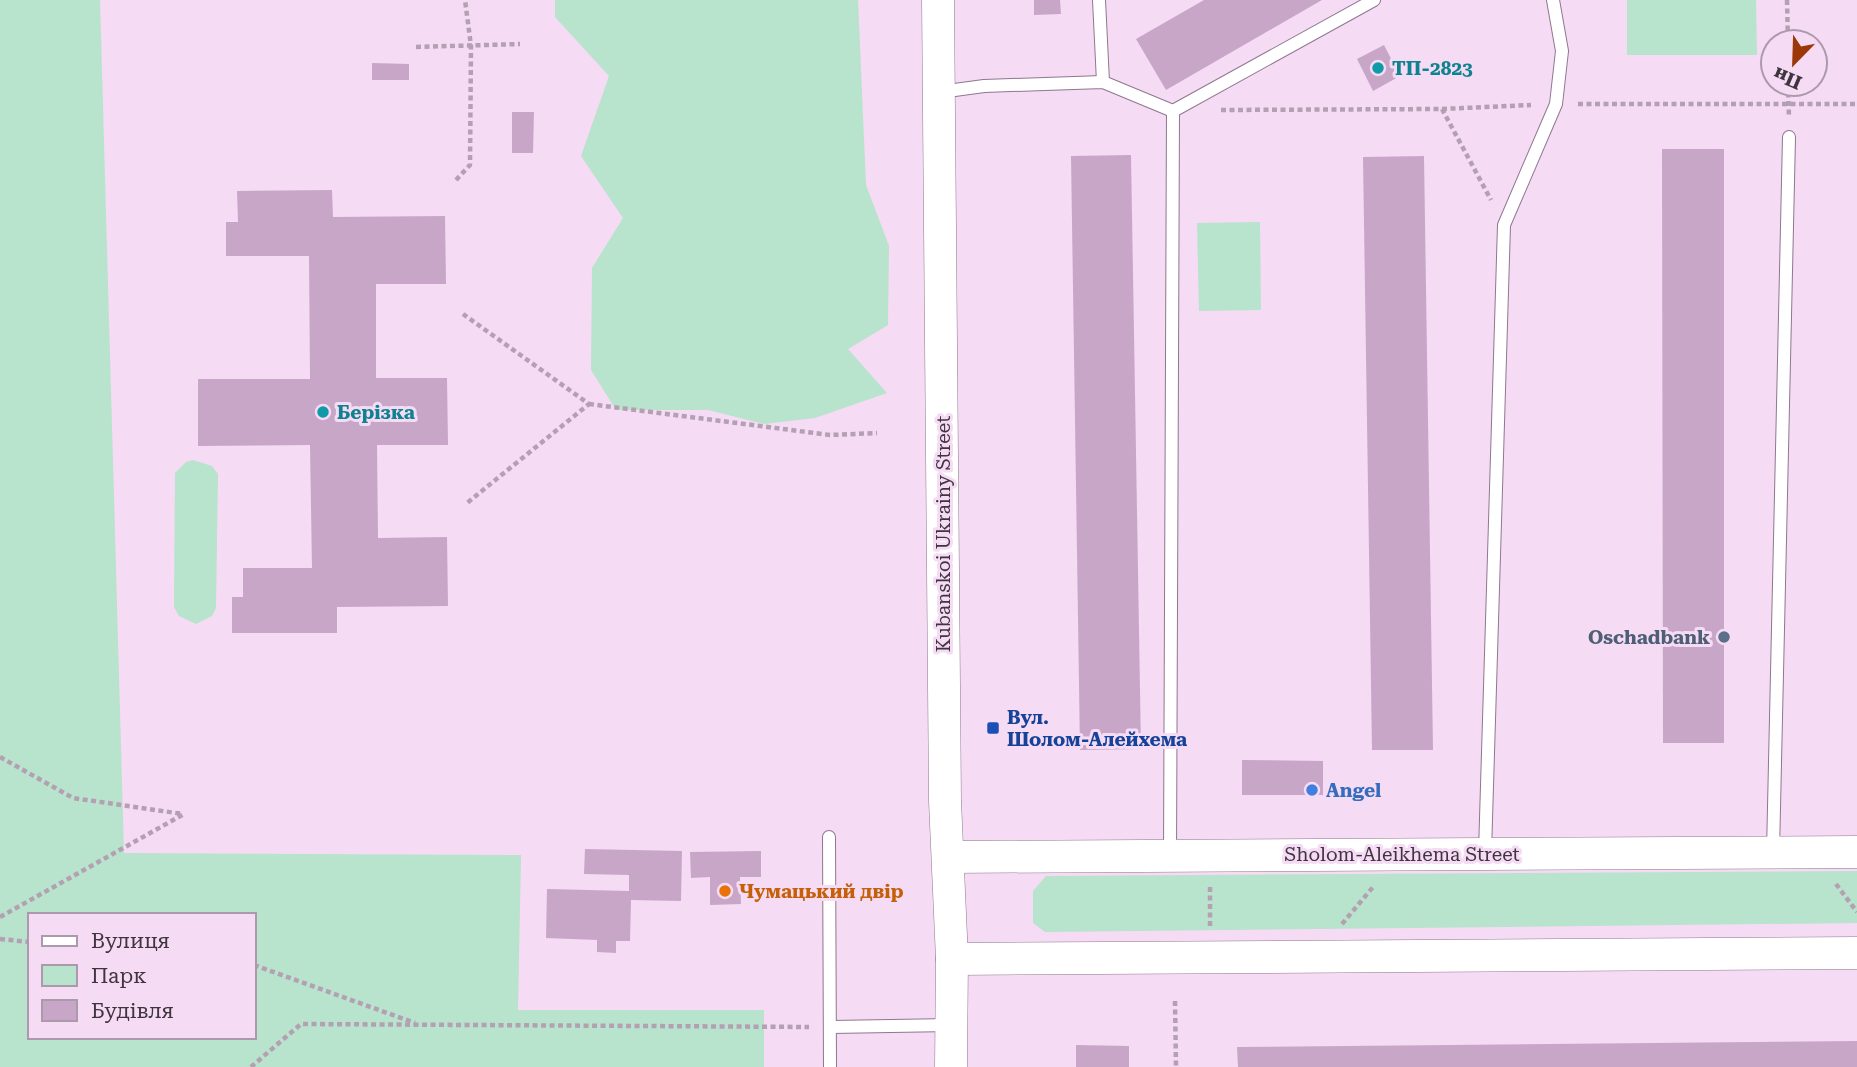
<svg xmlns="http://www.w3.org/2000/svg" width="1857" height="1067" viewBox="0 0 1857 1067" font-family="'Roboto Serif',serif">
<style>
.green{fill:#b8e3cc;fill-rule:evenodd}
.building{fill:#c8a6c8}
.lines{fill:none;stroke-linecap:round;stroke-linejoin:round}
.service-casing{stroke:#8e788e;stroke-width:14}
.tertiary-casing{stroke:#8e788e;stroke-width:33}
.path{stroke:#b4a0b3;stroke-width:4.5;stroke-dasharray:5 3.5;stroke-linecap:butt}
.service{stroke:#fff;stroke-width:12}
.tertiary{stroke:#fff;stroke-width:32}
.culture-dot{fill:#0f9aa8;stroke:#f5dbf4;stroke-width:2.5}
.service-dot{fill:#5c6f8a;stroke:#f5dbf4;stroke-width:2.5}
.transit-dot{fill:#1a4fb4;stroke:#f5dbf4;stroke-width:2.5}
.shop-dot{fill:#3f7fe0;stroke:#f5dbf4;stroke-width:2.5}
.food-dot{fill:#e8710a;stroke:#f5dbf4;stroke-width:2.5}
.labels{text-anchor:middle;stroke-width:6;stroke-linejoin:round;paint-order:stroke}
.culture-label{font-size:19px;font-weight:bold;fill:#0d838f;stroke:#f5dbf4;text-anchor:start}
.street-label{font-size:19px;fill:#3f353f;stroke:#f5dbf4}
.service-label{font-size:19px;font-weight:bold;fill:#4e5e75;stroke:#f5dbf4;text-anchor:end}
.transit-label{font-size:19px;font-weight:bold;fill:#164399;stroke:#f5dbf4;text-anchor:start}
.shop-label{font-size:19px;font-weight:bold;fill:#366cbe;stroke:#f5dbf4;text-anchor:start}
.food-label{font-size:19px;font-weight:bold;fill:#c56008;stroke:#f5dbf4;text-anchor:start}
</style>
<rect width="100%" height="100%" fill="#f5dbf4"/>
<g class="green">
<path d="M0,0H100L124,853L521,855L518,1010H764V1067H0ZM30,915H254V1037H30Z"/>
<path d="M555,0H858L866,185L889,246L888,325L848,349L887,393L815,418L764,424L708,410H616L591,370L592,268L623,218L581,156L609,76L555,17Z"/>
<path d="M1627,0H1756L1757,55H1627Z"/>
<path d="M1260,222L1261,310L1199,311L1197,223Z"/>
<path d="M193,460L212,466L218,474L216,608L212,616L196,624L179,616L174,607L175,473L186,462Z"/>
<path d="M1857,871V923L1045,932L1033,923V891L1046,876Z"/>
</g>
<g class="building">
<path d="M1034,0H1060L1061,14L1034,15Z"/>
<path d="M1204,0H1322L1166,90L1136,39Z"/>
<path d="M1384,45L1400,76L1373,91L1357,59Z"/>
<path d="M372,63L409,64V80H372Z"/>
<path d="M512,112H534L533,153H512Z"/>
<path d="M1662,149H1724V743H1663Z"/>
<path d="M1131,155L1141,749L1080,750L1071,156Z"/>
<path d="M1424,156L1433,750H1372L1363,157Z"/>
<path d="M332,190L333,217L445,216L446,284H376V378H447L448,445H377L378,538L447,537L448,606L337,607V633H232V597H243V568H312L310,445L198,446V379H310L309,256H226V222H238L237,191Z"/>
<path d="M1242,760L1323,761V795H1242Z"/>
<path d="M585,849L682,851L681,901L631,900L630,941H616V953L597,952V940L546,938L547,889L629,891V875L584,874Z"/>
<path d="M761,851V877H740L741,904L710,905V877L691,878L690,852Z"/>
<path d="M1857,1041V1067H1238L1237,1047Z"/>
<path d="M1076,1045L1129,1046V1067H1076Z"/>
</g>
<g class="lines">
<g class="service-casing">
<g id="service">
<path d="M1099,0L1103,82"/>
<path d="M940,92L984,86L1103,82L1173,111L1374,0"/>
<path d="M829,837L830,1067"/>
<path d="M1485,852L1504,225L1556,104L1562,51L1553,0"/>
<path d="M1773,852L1789,137"/>
<path d="M1170,855L1173,111"/>
<path d="M831,1027L951,1025"/>
</g>
</g>
<g class="tertiary-casing">
<g id="tertiary">
<path d="M938,0L945,801L952,959L951,1067"/>
<path d="M948,857L1857,852"/>
<path d="M952,959L1857,953"/>
</g>
</g>
<g class="path">
<path d="M1787,0L1788,42"/>
<path d="M416,47L520,44"/>
<path d="M1788,84L1789,118"/>
<path d="M1578,104H1857"/>
<path d="M1442,109L1491,200"/>
<path d="M1221,110L1442,109L1531,105"/>
<path d="M456,180L470,165L471,46L465,0"/>
<path d="M463,314L589,404L467,503"/>
<path d="M589,404L830,435L877,433"/>
<path d="M0,757L73,798L183,814"/>
<path d="M1836,884L1857,912"/>
<path d="M1210,887V927"/>
<path d="M0,917L184,814"/>
<path d="M1342,924L1373,887"/>
<path d="M0,939L30,942"/>
<path d="M254,965L415,1023"/>
<path d="M1175,1001L1176,1067"/>
<path d="M251,1067L301,1024L809,1027"/>
</g>
<use href="#service" class="service"/>
<use href="#tertiary" class="tertiary"/>
</g>
<g class="culture-dot">
<circle cx="1378" cy="68" r="7"/>
<circle cx="323" cy="412" r="7"/>
</g>
<circle class="service-dot" cx="1724" cy="637" r="7"/>
<rect class="transit-dot" x="986" y="721" width="14" height="14" rx="3.5"/>
<circle class="shop-dot" cx="1312" cy="790" r="7"/>
<circle class="food-dot" cx="725" cy="891" r="7"/>
<g class="labels">
<g class="culture-label">
<text x="1392" y="75">ТП-2823</text>
<text x="337" y="419">Берізка</text>
</g>
<g class="street-label">
<text transform="translate(943 534) rotate(-90)" y="7">Kubanskoi Ukrainy Street</text>
<text x="1402" y="861">Sholom-Aleikhema Street</text>
</g>
<g class="service-label">
<text x="1710" y="644">Oschadbank</text>
</g>
<g class="transit-label">
<text x="1007" y="724">Вул.<tspan x="1007" dy="22">Шолом-Алейхема</tspan></text>
</g>
<g class="shop-label">
<text x="1326" y="797">Angel</text>
</g>
<g class="food-label">
<text x="739" y="898">Чумацький двір</text>
</g>
</g>
<rect x="28" y="913" width="228" height="126" fill="#f5dbf4" stroke="#ac99ac" stroke-width="2"/>
<rect x="42" y="936" width="35" height="10" fill="#ffffff" stroke="#ac99ac" stroke-width="2"/>
<text x="91" y="948" font-size="21" fill="#3f353f">Вулиця</text>
<rect x="42" y="965" width="35" height="21" fill="#b8e3cc" stroke="#ac99ac" stroke-width="2"/>
<text x="91" y="983" font-size="21" fill="#3f353f">Парк</text>
<rect x="42" y="1000" width="35" height="21" fill="#c8a6c8" stroke="#ac99ac" stroke-width="2"/>
<text x="91" y="1018" font-size="21" fill="#3f353f">Будівля</text>
<g transform="translate(1794 63) rotate(203)"><circle r="33" fill="#f5dbf4" stroke="#ac99ac" stroke-width="2"/>
<path d="M0-5L12 26L0 18L-12 26Z" fill="#9c3707"/>
<text y="-10" font-size="19" font-weight="bold" text-anchor="middle" fill="#3f353f">Пн</text>
</g>
</svg>
